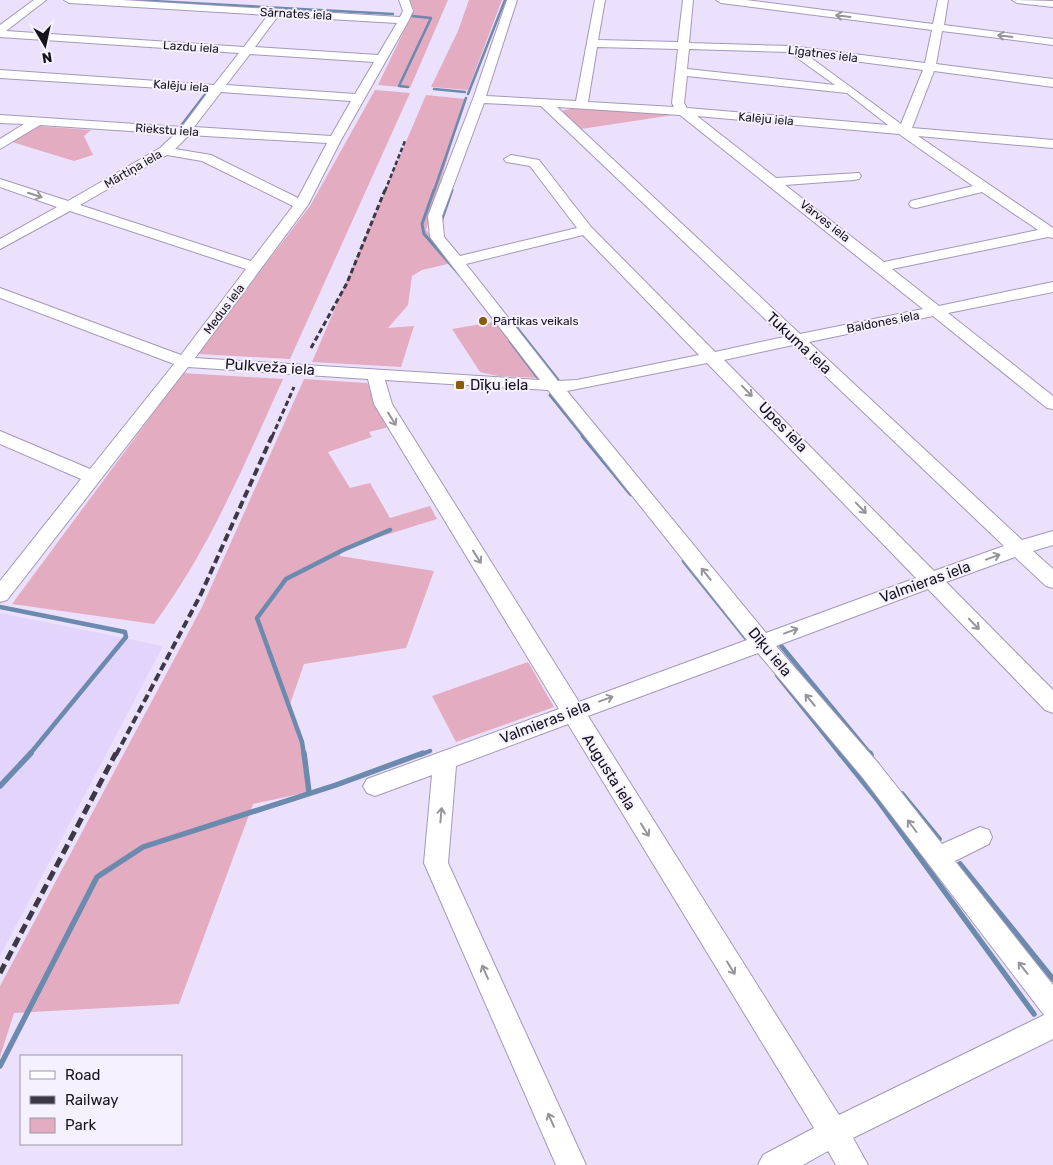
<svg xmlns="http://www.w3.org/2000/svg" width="1053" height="1165" viewBox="0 0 1053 1165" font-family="Rubik,sans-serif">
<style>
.built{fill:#e3d4fc}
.green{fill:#e3acc1}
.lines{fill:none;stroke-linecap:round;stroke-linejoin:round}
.stream-far3{stroke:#6b8aae;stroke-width:2.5}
.stream-far2{stroke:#6b8aae;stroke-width:3}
.stream-far1{stroke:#6b8aae;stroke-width:4.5}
.stream{stroke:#6b8aae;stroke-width:5.5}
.minor-casing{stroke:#a498b8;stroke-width:2}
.minor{fill:#fff;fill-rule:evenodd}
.rail-far3{stroke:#3d3846;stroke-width:2.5;stroke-dasharray:4.5 2.5;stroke-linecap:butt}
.rail-far2{stroke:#3d3846;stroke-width:3;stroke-dasharray:5.5 3;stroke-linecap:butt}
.rail-far1{stroke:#3d3846;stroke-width:4;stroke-dasharray:8 4;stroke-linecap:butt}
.rail{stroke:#3d3846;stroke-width:5;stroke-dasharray:10 5;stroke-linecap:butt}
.oneway{stroke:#969499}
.poi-dot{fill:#8c5c04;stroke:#f6f1fe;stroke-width:2}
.labels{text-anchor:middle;stroke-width:4;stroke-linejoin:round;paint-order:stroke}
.far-street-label{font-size:12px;fill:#16121d;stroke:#f6f1fe}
.far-poi-label{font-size:12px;fill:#16121d;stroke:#f6f1fe;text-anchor:start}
.street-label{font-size:15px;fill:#16121d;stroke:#f6f1fe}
.poi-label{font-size:15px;fill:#16121d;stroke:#f6f1fe;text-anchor:start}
</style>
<rect width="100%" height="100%" fill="#ebe1fc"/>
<path class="built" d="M0,613L163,646L0,956Z"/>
<g class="green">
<path d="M410,0H448L410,88L378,85L414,10Z"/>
<path d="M469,0H502L468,90L431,87L458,31Z"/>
<path d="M375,90L410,93L290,359L197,354L310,206Z"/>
<path d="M426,95L465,99L426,230L452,263L422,270L412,276L408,305L388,328L414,326L401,367L312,362Z"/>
<path d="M578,107L680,114L581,129L569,121L561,111Z"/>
<path d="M36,126L91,130L84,136L93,155L74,161L12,142Z"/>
<path d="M499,321L540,378L498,376L480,372L452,329Z"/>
<path d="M183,373L283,379C245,463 209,550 154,624L12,604Z"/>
<path d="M304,379L367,383L369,386L389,427L369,432L372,437L328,452L350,488L370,483L390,518L430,506L437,519L341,549L340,556L434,571L406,648L304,664L289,707L299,733L309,792L253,804L179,1004L14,1013L0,1057V986L202,607Z"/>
<path d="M528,662L554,707L456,742L432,696Z"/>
</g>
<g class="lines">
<g class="stream-far3">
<path d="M134,0L393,14"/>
<path d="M408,87L399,86L431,18L412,16"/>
<path d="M434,89L465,92"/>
<path d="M468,94L505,0"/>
<path d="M180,127L206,93"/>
<path d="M434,191L466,98"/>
<path d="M451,191L452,189"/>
</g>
<g class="stream-far2">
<path d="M434,190L422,224L424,234L460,275"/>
<path d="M441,222L452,190"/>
<path d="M517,328L558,380"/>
<path d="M510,341L538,378"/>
<path d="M550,395L584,437"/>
</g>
<g class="stream-far1">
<path d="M583,436L631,494"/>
<path d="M684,561L746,638"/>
<path d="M0,607L125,632L126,637L29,755"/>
<path d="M778,642L871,755"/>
<path d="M777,675L841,755"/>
<path d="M304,755L302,742L257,618L286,579L343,550L390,530"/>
<path d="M420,755L430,751"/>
</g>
<g class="stream">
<path d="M304,753L309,792"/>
<path d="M840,753L877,799L1034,1014"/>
<path d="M870,753L871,755"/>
<path d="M0,786L31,753"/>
<path d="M902,794L939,839"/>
<path d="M960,864L1053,979"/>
<path d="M0,1066L97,877L143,847L336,785L423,753"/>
</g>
<g class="minor-casing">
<g id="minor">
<path d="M34,0H46L6,31L244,47L268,15L69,3L64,0H122L400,17L403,11L399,0H409L413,11L409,20L341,140L308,205L195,358L540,380L430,237L428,216L473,99L507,0H517L486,96L576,101L595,0H605L598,40L678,42L683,0H693L689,43L790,46L925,63L932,30L721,3L716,0H746L933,24L938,0H948L944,25L1053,39V45L942,31L936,64L1053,79V87L934,71L912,128L1053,140V148L918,136L1053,228V238L1048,237L892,269L939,306L1053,282V292L948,313L1053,396V409L1047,408L933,316L809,342L1022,540L1053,531V545L1033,551L1053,569V588L1046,586L1015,557L946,582L1053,690V713L1045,710L928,589L776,646L879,764L942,844L980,827L989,830L992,837L989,844L955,861L1053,985V1039L853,1138L868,1165H836L828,1151L803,1165H758L763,1155L814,1128L568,724L456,766L448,863L586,1165H556L424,863L432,775L375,796L367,793L363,786L367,779L559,709L374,404L368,379L188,367L7,600L0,602V581L81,479L0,444V431L90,469L174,364L0,298V288L181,355L246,269L70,211L0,249V239L57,207L0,187V179L68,201L160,148L175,134L40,125L0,149V139L24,124L0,123V115L182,127L209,91L0,78V70L214,85L239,53L0,37V25ZM278,16L397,23L378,55L255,47ZM597,47L678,49L672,103L674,107L588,102ZM689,49L789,52L835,85L687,69ZM250,54L374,62L355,94L226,85ZM807,55L923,70L901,124ZM687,76L847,93L888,125L687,108L684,103ZM221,92L351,101L331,136L194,127ZM484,103L541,106L784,337L715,352L591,227L539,160L511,155L504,159L506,162L530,166L577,228L460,256L444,237L442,216ZM557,107L680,115L923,309L800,334ZM697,116L899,134L973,186L911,201L909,204L911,207L916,208L982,192L1038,230L884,262L785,185L854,180L859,179L861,176L859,173L776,178ZM189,135L327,143L298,198L211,155L175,149ZM167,155L202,161L293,206L251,261L80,205ZM583,235L699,355L577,380L558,381L466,264ZM793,345L1004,546L934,571L724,360ZM707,363L916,578L766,633L567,391ZM385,380L548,390L747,640L579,702L392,404ZM758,653L863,778L1044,1015L839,1115L588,716Z"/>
<path d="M1012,0L1053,1V7L1017,3Z"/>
</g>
</g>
<use href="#minor" class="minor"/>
<path class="rail-far3" d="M385,191L405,141"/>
<g class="rail-far2">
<path d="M311,348L347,283L385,190"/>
<path d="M272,437L294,387"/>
</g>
<path class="rail-far1" d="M116,755L201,594L272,436"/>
<path class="rail" d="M0,973L116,753"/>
</g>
<defs><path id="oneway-shaft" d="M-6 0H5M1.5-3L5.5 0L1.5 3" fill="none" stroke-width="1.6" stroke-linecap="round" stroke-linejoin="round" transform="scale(1.25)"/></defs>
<g class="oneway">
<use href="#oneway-shaft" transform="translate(843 16) rotate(-173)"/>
<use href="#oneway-shaft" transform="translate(1005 36) rotate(-173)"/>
<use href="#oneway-shaft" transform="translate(35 195) rotate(18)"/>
<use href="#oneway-shaft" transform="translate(747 391) rotate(46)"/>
<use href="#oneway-shaft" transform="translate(392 419) rotate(58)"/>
<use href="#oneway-shaft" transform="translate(861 508) rotate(46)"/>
<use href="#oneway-shaft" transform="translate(477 557) rotate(58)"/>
<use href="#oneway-shaft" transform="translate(993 557) rotate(-20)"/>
<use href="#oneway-shaft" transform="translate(706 574) rotate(-129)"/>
<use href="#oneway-shaft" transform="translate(974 624) rotate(46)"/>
<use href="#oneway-shaft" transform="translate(791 631) rotate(-20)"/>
<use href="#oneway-shaft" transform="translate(606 699) rotate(-20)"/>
<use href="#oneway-shaft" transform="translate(810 700) rotate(-130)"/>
<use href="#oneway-shaft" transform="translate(441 815) rotate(-85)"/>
<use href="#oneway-shaft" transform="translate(912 826) rotate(-127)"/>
<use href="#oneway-shaft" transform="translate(645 830) rotate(58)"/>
<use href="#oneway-shaft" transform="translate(731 968) rotate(58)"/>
<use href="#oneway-shaft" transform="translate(1023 968) rotate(-128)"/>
<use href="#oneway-shaft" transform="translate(485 972) rotate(-114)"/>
<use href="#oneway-shaft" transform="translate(551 1120) rotate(-114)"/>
</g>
<g class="poi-dot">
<circle cx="483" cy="321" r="5"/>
<rect x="455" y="380" width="10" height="10" rx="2.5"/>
</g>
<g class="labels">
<g class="far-street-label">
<text transform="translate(296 14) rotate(3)" y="4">Sārnates iela</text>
<text transform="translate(191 47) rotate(4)" y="4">Lazdu iela</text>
<text transform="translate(823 54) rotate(7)" y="4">Līgatnes iela</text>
<text transform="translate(181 86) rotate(4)" y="4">Kalēju iela</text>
<text transform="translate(766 119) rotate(5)" y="4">Kalēju iela</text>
<text transform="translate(167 130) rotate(4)" y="4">Riekstu iela</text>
<text transform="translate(133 169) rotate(-30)" y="4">Mārtiņa iela</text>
<text transform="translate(825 221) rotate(38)" y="4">Vārves iela</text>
<text transform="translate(224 309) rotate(-53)" y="4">Medus iela</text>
<text transform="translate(883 322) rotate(-11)" y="4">Baldones iela</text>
</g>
<g class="far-poi-label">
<text x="493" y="325">Pārtikas veikals</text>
</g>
<g class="street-label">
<text transform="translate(799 343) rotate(43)" y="5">Tukuma iela</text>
<text transform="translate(270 367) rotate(4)" y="5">Pulkveža iela</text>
<text transform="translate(783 427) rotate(46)" y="5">Upes iela</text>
<text transform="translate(925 582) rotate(-20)" y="5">Valmieras iela</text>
<text transform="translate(770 652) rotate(50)" y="5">Dīķu iela</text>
<text transform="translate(545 722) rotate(-21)" y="5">Valmieras iela</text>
<text transform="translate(609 772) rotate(58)" y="5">Augusta iela</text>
</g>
<g class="poi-label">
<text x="470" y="390">Dīķu iela</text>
</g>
</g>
<rect x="20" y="1055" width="162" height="90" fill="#f6f1fe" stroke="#9c98a4"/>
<rect x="30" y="1071" width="25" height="8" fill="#ffffff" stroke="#9c98a4"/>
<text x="65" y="1080" font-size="15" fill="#16121d">Road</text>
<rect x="30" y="1096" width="25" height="8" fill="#3d3846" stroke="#9c98a4"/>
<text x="65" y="1105" font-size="15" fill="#16121d">Railway</text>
<rect x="30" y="1118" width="25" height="15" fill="#e3acc1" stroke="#9c98a4"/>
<text x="65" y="1130" font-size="15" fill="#16121d">Park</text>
<g transform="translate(45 45) rotate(171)" stroke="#f6f1fe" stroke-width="4" paint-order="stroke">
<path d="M0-4L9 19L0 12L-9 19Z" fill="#16121d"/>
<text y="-8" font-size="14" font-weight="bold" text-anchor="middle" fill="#16121d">N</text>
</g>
</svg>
